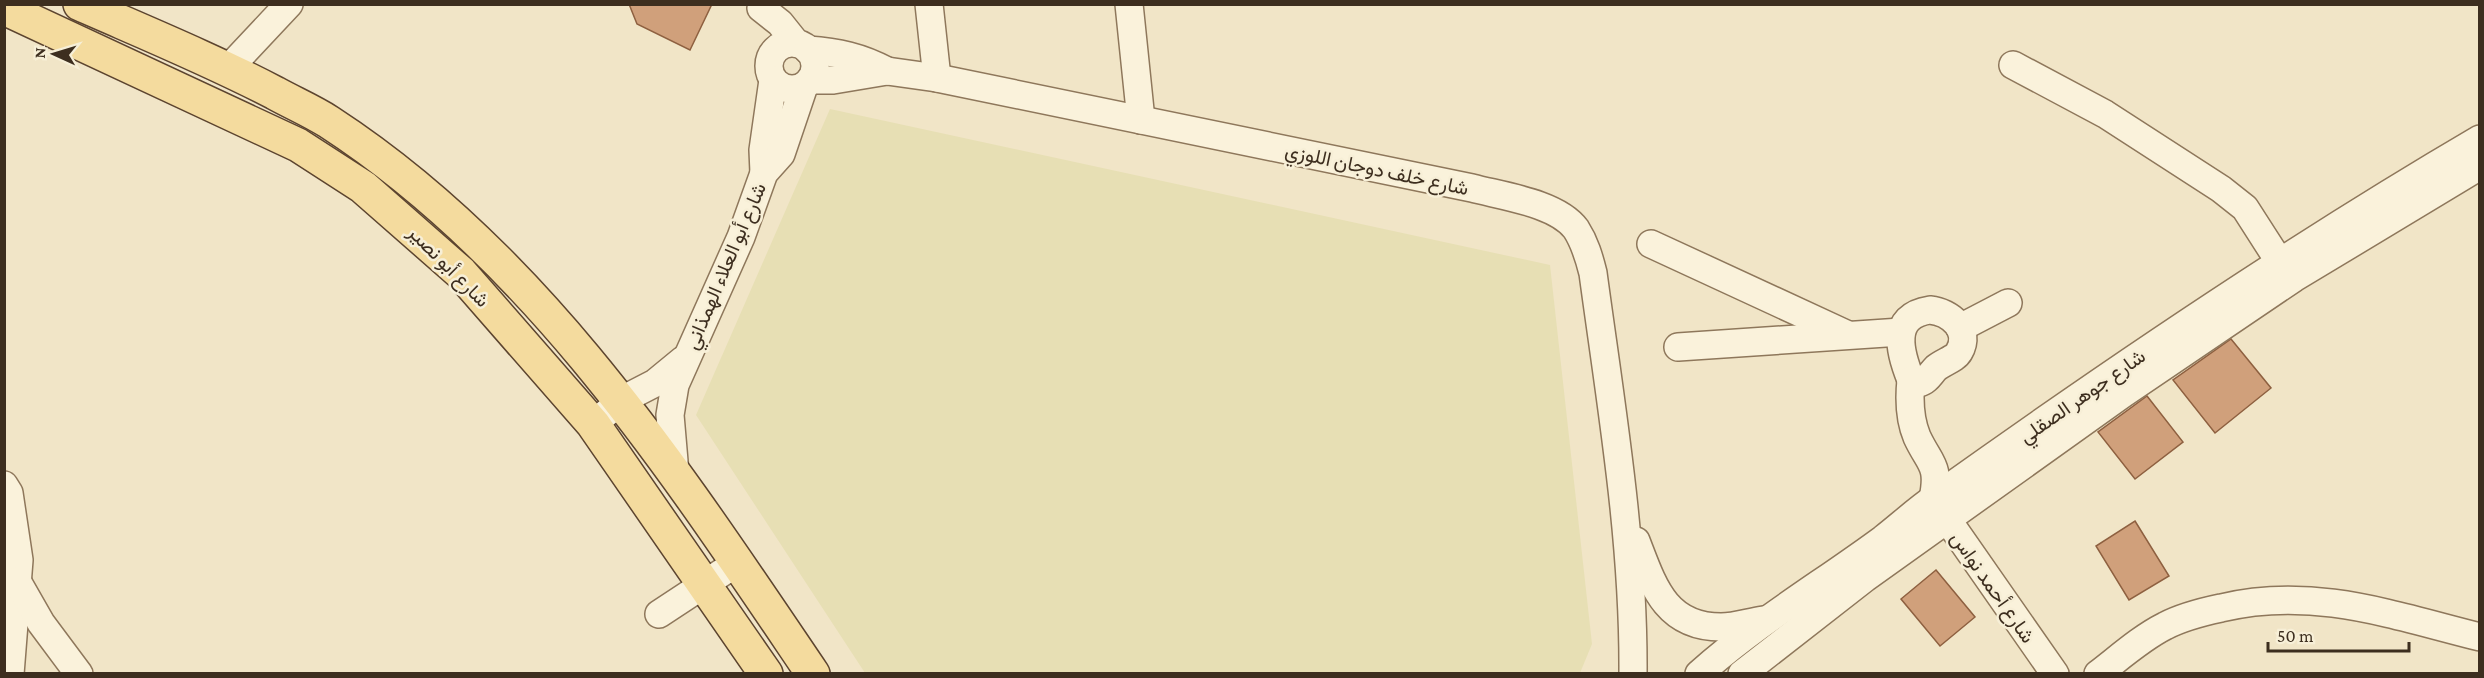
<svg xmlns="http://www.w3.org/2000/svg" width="2484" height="678" viewBox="0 0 2484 678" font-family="'Crimson Pro',Vazirmatn,serif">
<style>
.farmland{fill:#e7dfb4}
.building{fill:#d0a07b;stroke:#8e6040;stroke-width:1.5}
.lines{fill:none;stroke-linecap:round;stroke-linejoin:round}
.minor-casing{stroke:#8e775b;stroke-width:30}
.major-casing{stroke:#5c442f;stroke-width:36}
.minor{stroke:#faf2db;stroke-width:27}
.major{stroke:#f4db9e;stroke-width:33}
.labels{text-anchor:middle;stroke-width:5;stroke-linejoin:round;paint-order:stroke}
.street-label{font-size:20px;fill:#3d2e1f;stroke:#f7efd7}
</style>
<rect width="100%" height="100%" fill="#f1e5c7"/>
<path class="farmland" d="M830,109L1550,265L1592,644L1580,673H865L696,415Z"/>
<g class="building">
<path d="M629,4H712L690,50L637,24Z"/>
<path d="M2231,339L2271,388L2215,433L2173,380Z"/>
<path d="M2147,396L2183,442L2135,479L2098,432Z"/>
<path d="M2135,521L2169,576L2129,600L2096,546Z"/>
<path d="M1936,570L1975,617L1940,646L1901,599Z"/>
</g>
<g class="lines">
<g class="minor-casing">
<g id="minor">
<path d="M929,4L937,78"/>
<path d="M1129,4L1141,120"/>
<path d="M761,8L780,23L796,43"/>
<circle cx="792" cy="66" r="23"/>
<path d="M808,50C838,52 861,57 887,71"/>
<path d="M2013,65L2105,114L2221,189L2245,208L2279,261"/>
<path d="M228,69L289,4"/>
<path d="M810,80H833L887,71L937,78L1472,188C1502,196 1557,203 1576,229C1585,243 1589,257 1593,273C1611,406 1634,539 1633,674"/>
<path d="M764,173L763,150L773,80"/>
<path d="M1651,244L1846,334"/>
<path d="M1930,310C1950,312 1972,330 1959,352C1955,359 1943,362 1936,368C1930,374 1927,381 1919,383L1911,380C1900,353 1889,316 1930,310Z"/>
<path d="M1960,328L2008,303"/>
<path d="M1678,347L1901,332"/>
<path d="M1911,380C1909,399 1909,418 1917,437C1930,465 1940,464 1933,499L2055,674"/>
<path d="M604,415L622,400L655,383L683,360"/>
<path d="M675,473L670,415L675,385L741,237L764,173L781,154L804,86"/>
<path d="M4,485L9,493L19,560L10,674"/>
<path d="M1636,541C1653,585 1665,627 1721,627C1735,627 1749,622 1763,620"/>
<path d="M17,581L41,623L79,674"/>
<path d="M659,614L738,562"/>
<path d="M1699,674C1756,623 1822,584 1883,539C1901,525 1917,510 1936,497C2112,371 2292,249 2480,139"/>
<path d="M1742,674L1865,578L2124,393L2294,278L2480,166"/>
<path d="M2098,674C2119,658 2141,638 2165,626C2182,617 2202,612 2221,608C2312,586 2392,615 2480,637"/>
</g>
</g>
<g class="major-casing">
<g id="major">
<path d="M80,4C146,33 212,60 275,93C293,103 312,111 329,122C538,258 676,472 813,674"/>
<path d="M4,8L298,145L363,187L461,273L593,424L766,674"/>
</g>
</g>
<use href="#minor" class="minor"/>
<use href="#major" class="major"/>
</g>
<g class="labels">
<g class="street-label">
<text transform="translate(1377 169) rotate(12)" y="7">شارع خلف دوجان اللوزي</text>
<text transform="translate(449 266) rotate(45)" y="7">شارع أبو نصير</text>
<text transform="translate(725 266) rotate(-67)" y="7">شارع أبو العلاء الهمذاني</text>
<text transform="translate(2082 396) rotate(-35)" y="7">شارع جوهر الصقلي</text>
<text transform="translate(1993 587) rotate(55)" y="7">شارع أحمد نواس</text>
</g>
</g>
<rect width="2484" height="678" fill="none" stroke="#3d2e1f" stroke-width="12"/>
<g transform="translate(54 54) rotate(274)" stroke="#f7efd7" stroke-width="4.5" paint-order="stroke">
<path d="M0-4.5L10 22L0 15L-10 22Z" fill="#3d2e1f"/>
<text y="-9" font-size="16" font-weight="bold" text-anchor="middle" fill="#3d2e1f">N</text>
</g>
<path d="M2268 642v9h141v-9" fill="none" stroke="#3d2e1f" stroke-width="3"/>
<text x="2277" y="642" font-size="18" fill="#3d2e1f" stroke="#f7efd7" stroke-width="4.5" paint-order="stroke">50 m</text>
</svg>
